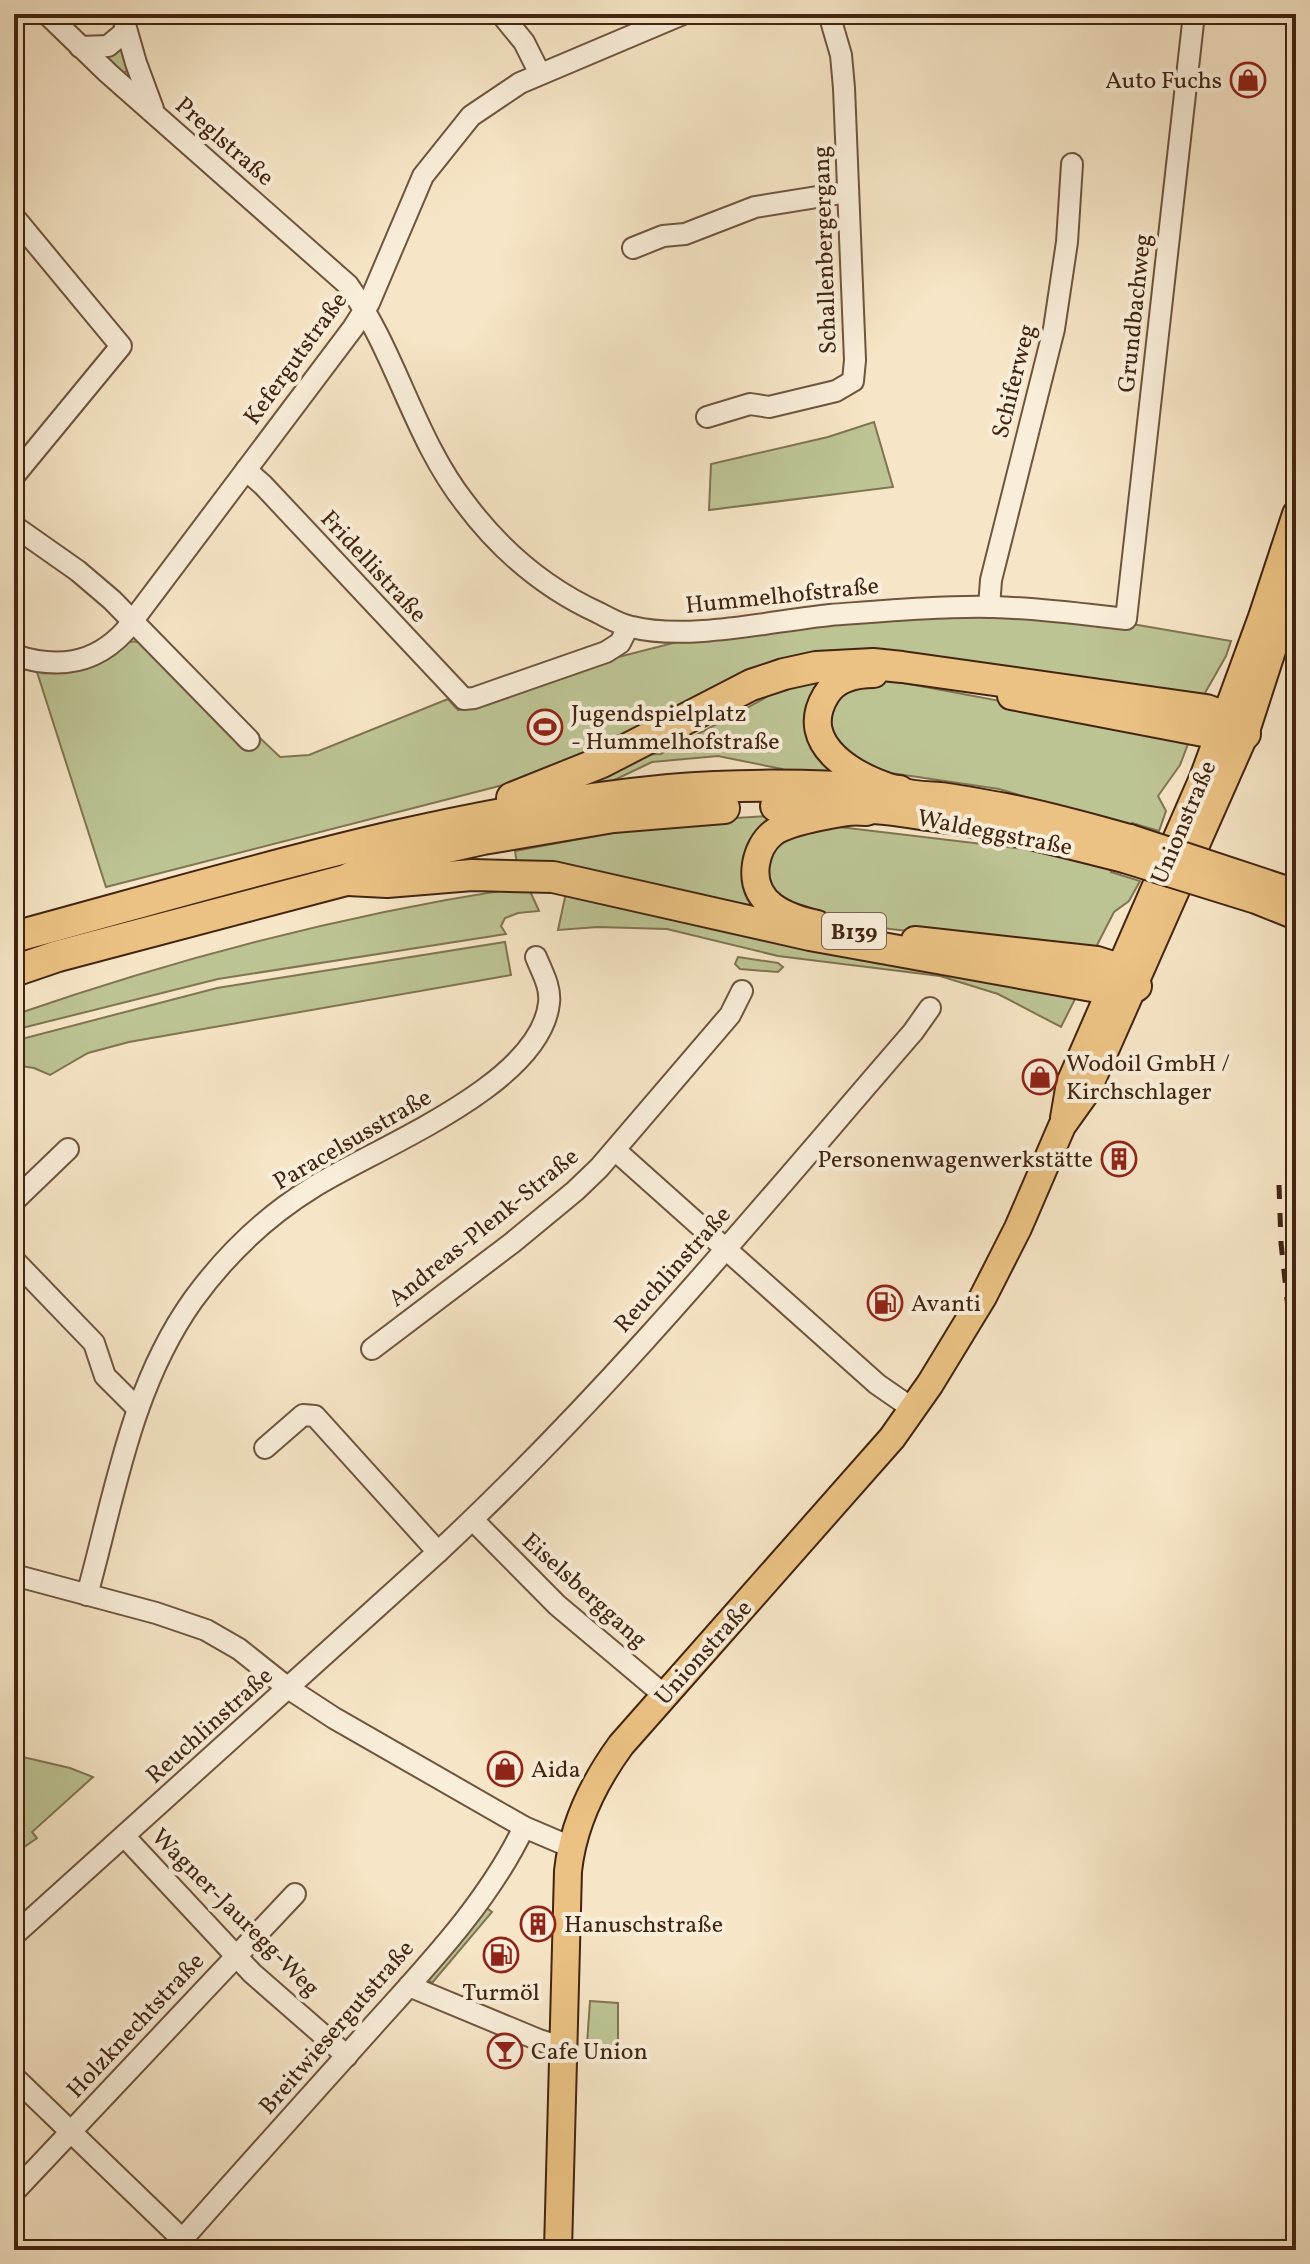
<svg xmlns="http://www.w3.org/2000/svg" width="1310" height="2264" viewBox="0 0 1310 2264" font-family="Vollkorn,serif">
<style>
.green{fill:#bdc494;stroke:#807452;stroke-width:2}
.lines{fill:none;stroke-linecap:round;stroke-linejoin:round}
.minor-casing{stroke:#6f543e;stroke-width:24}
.major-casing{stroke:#422410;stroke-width:30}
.highway-casing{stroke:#422410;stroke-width:34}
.minor{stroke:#f9eeda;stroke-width:20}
.major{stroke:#ebc283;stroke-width:26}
.highway{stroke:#ebc283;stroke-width:30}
.rail{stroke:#422410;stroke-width:5;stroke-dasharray:14 14;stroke-linecap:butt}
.major-bridge-casing{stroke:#422410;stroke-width:30;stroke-linecap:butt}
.major-bridge{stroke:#ebc283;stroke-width:26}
.labels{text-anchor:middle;stroke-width:8;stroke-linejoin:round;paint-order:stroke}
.shield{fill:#f9eeda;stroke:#79614d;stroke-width:2}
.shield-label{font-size:22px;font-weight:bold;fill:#422410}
.poi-label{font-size:24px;fill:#422410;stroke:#f9eeda;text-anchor:start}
.street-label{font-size:24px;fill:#422410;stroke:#f9eeda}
</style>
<rect width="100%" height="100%" fill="#f6e5c6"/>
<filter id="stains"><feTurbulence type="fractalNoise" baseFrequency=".0025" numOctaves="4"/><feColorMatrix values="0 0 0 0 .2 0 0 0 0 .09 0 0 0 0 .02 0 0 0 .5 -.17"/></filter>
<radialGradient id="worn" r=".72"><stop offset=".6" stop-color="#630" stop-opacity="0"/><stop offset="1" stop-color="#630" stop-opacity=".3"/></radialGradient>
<g class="green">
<path d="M121,44L127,70L124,74L99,53Z"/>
<path d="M874,422L893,487L709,510L711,464L828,437Z"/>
<path d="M969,615L1036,616L1138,625L1231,641L1226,656L1201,700L835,657L594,753L507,784L106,887L36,669C55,671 76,674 94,665C110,658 120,638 138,642L246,748L259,737L280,757L309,755L448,699L458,710L599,662L681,641L803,625Z"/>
<path d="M833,674L817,691L842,776H796L782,769L718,756L652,762L604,785H577L637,755L661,754L765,698L780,687Z"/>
<path d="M882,679L1065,713L1179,738L1188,744L1180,765L1158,796L1166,811L1159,831L1132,823L1130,828L999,789L877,771L853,761L827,726L839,692Z"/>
<path d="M785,815L771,824L762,912L517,864L515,851L671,822Z"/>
<path d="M831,826L1059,853L1113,866L1111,872L1140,881L1129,901L1114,912L1094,951L890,929L798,912L778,902L765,869L780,839Z"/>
<path d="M511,889L530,891L539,911L518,913L505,918L501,926L506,934L218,979L14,1030V1015C175,959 343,915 511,889Z"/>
<path d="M566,893L1076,997L1061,1027L998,994L940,976L778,956L667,929L598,927L558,930Z"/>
<path d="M505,942L511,975L129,1042L88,1053L50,1075L34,1068L14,1065V1041L217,988Z"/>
<path d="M738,957L778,963L783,967L778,972L740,969L735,964Z"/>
<path d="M14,1755L70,1768L93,1777L32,1832L37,1838L14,1854Z"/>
<path d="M484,1906L492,1912L432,1983L425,1977Z"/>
<path d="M590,2001L618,2003V2046L587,2044Z"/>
</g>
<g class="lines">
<g class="minor-casing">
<g id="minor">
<path d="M47,14L108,73L348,285C396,352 414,438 465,503C501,551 544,588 599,613C609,618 620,625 632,627C687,641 772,621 830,615C884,611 939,606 993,607C1038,608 1082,614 1126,619L1194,14"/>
<path d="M122,14L136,63L153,109"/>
<path d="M501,14L524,42L540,74"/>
<path d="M80,47L108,46L126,31"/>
<path d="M14,217L121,346L14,476"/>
<path d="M633,248L663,236L685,234L755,207L848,192"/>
<path d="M707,417L750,404L769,407L836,391L853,381L855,360L844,88L841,55L829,14"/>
<path d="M246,470L263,485L464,699L474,698L606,652L620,643L628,627"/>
<path d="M14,526L78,571L112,600L249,740"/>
<path d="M989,607L991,580L1054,329L1067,242L1072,164"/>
<path d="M14,655C56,669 94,665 125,631L353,328L369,303L423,176L471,116L520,83L683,14"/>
<path d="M615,1150L877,1384L913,1409"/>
<path d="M14,1201L68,1149"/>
<path d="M14,1260L94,1343L105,1376L138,1409"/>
<path d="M372,1349L512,1243L575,1191L599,1168L730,1015L742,991"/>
<path d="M265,1448L303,1415L315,1416L438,1552"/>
<path d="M473,1520L557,1605L664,1695"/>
<path d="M14,1575L156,1613L206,1630L239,1649L288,1688L334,1718L524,1827L571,1847"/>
<path d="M87,1595C115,1494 131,1387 193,1300C225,1256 265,1217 312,1188C375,1148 540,1086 549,1003C551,987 542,972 536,957"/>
<path d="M125,1837L252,1973L347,2056"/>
<path d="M14,1935L438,1552C610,1392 759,1210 913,1032L930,1008"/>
<path d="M409,1986L539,2040L565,2048"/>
<path d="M14,2077L182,2239"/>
<path d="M14,2192L295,1894"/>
<path d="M173,2250C239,2175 306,2101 373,2026C428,1965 489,1901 524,1827"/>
</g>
</g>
<g class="major-casing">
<g id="major">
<path d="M874,674C855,674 836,678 826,695C795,746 858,778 898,790C910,795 926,795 940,796C962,799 984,803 1006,807C1048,815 1089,827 1130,838"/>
<path d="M1011,696L1219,736L1245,734"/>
<path d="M817,924C785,917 750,903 756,864C758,852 764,840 773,833C788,821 847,811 867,810C887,810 908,814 928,817C994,826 1058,842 1124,859"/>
<path d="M915,940L1097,960L1119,967L1136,986"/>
<path d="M1064,1118L1070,1083L1203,778L1262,617L1296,514"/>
<path d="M558,2250L568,1871C573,1825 594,1782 621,1745L892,1438L930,1384L983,1297L1018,1228L1062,1126L1087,1091L1245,734L1296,577"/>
</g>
</g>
<g class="highway-casing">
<g id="highway">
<path d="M512,798L602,762L751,685L784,674L816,667L873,664L902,667L1206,710L1226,717L1245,734"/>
<path d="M776,806L866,810"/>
<path d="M348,880L387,882L472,875L553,877L810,935L1109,989L1136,986"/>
<path d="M14,937C229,879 446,811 669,790C745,783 823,785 899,791"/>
<path d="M14,971L58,956L346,880L384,861L483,839L613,817L724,808"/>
</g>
</g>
<use href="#minor" class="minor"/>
<use href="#major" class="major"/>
<use href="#highway" class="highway"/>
<g class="rail">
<path d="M1296,1083L1294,1143L1296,1214"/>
<path d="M1279,1185L1281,1243L1296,1383"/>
</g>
<g class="major-bridge-casing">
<g id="major-bridge">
<path d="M1130,838L1296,893"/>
<path d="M1124,859L1256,900L1296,916"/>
</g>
</g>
<use href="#major-bridge" class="major-bridge"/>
</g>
<defs>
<g id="shop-ring" transform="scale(1.8)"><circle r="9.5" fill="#f9eeda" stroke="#8f2418" stroke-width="1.5"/><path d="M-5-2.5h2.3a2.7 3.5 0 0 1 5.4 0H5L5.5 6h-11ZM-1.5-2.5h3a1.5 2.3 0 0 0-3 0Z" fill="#8f2418"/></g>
<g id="stadium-ring" transform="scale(1.8)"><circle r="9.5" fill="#f9eeda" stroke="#8f2418" stroke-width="1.5"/><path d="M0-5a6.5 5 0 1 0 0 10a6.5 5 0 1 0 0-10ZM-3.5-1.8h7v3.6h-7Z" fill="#8f2418"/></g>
<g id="building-ring" transform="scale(1.8)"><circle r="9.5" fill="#f9eeda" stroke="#8f2418" stroke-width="1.5"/><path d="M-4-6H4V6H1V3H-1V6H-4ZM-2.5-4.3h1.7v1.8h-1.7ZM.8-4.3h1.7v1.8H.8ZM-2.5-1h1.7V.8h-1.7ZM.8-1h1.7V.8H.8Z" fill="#8f2418"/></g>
<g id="fuel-ring" transform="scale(1.8)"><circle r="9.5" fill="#f9eeda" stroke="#8f2418" stroke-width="1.5"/><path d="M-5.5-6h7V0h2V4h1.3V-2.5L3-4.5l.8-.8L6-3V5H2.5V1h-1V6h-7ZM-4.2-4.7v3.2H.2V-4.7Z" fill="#8f2418"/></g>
<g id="bar-ring" transform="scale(1.8)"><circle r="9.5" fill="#f9eeda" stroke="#8f2418" stroke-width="1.5"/><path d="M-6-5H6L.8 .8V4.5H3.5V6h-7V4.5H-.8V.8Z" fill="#8f2418"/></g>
</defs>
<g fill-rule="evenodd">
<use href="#shop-ring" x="1248" y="80"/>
<use href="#stadium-ring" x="545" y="727"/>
<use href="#shop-ring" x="1040" y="1077"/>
<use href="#building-ring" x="1119" y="1159"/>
<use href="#fuel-ring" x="885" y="1303"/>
<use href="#shop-ring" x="505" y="1769"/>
<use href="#building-ring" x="538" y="1924"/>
<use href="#fuel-ring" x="501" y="1955"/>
<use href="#bar-ring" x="505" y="2051"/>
</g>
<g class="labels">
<rect class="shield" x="822" y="913" width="64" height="36" rx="6"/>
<g class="shield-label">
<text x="854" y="939">B139</text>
</g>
<g class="poi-label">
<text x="1222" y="88" text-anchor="end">Auto Fuchs</text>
<text x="571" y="721">Jugendspielplatz<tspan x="571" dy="28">- Hummelhofstraße</tspan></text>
<text x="1066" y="1071">Wodoil GmbH /<tspan x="1066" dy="28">Kirchschlager</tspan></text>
<text x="1093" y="1167" text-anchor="end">Personenwagenwerkstätte</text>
<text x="911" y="1311">Avanti</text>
<text x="531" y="1777">Aida</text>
<text x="564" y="1932">Hanuschstraße</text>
<text x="501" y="2000" text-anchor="middle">Turmöl</text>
<text x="531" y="2059">Cafe Union</text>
</g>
<g class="street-label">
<text transform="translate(225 141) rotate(41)" y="8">Preglstraße</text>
<text transform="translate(824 250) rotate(-92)" y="8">Schallenbergergang</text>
<text transform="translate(1134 313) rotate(-84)" y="8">Grundbachweg</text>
<text transform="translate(295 358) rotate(-54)" y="8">Kefergutstraße</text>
<text transform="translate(1013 381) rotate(-76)" y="8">Schiferweg</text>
<text transform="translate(374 566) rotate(47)" y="8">Fridellistraße</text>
<text transform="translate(782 595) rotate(-6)" y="8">Hummelhofstraße</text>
<text transform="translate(1183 822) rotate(-67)" y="8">Unionstraße</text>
<text transform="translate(995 832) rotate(11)" y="8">Waldeggstraße</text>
<text transform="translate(352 1139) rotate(-30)" y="8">Paracelsusstraße</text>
<text transform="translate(483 1227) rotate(-39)" y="8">Andreas-Plenk-Straße</text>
<text transform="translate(672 1269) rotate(-48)" y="8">Reuchlinstraße</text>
<text transform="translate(585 1590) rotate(42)" y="8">Eiselsberggang</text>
<text transform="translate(703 1652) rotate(-48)" y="8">Unionstraße</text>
<text transform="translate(209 1725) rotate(-42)" y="8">Reuchlinstraße</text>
<text transform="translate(236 1912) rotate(45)" y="8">Wagner-Jauregg-Weg</text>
<text transform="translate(135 2025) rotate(-47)" y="8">Holzknechtstraße</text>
<text transform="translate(336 2027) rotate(-49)" y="8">Breitwiesergutstraße</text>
</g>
</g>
<rect width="1310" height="2264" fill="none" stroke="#f6e5c6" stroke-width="48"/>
<rect x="16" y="16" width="1278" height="2232" fill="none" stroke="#422410" stroke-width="4"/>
<rect x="24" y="24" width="1262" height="2216" fill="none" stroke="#422410" stroke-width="2"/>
<rect width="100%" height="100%" filter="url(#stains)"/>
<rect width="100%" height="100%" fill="url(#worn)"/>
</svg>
